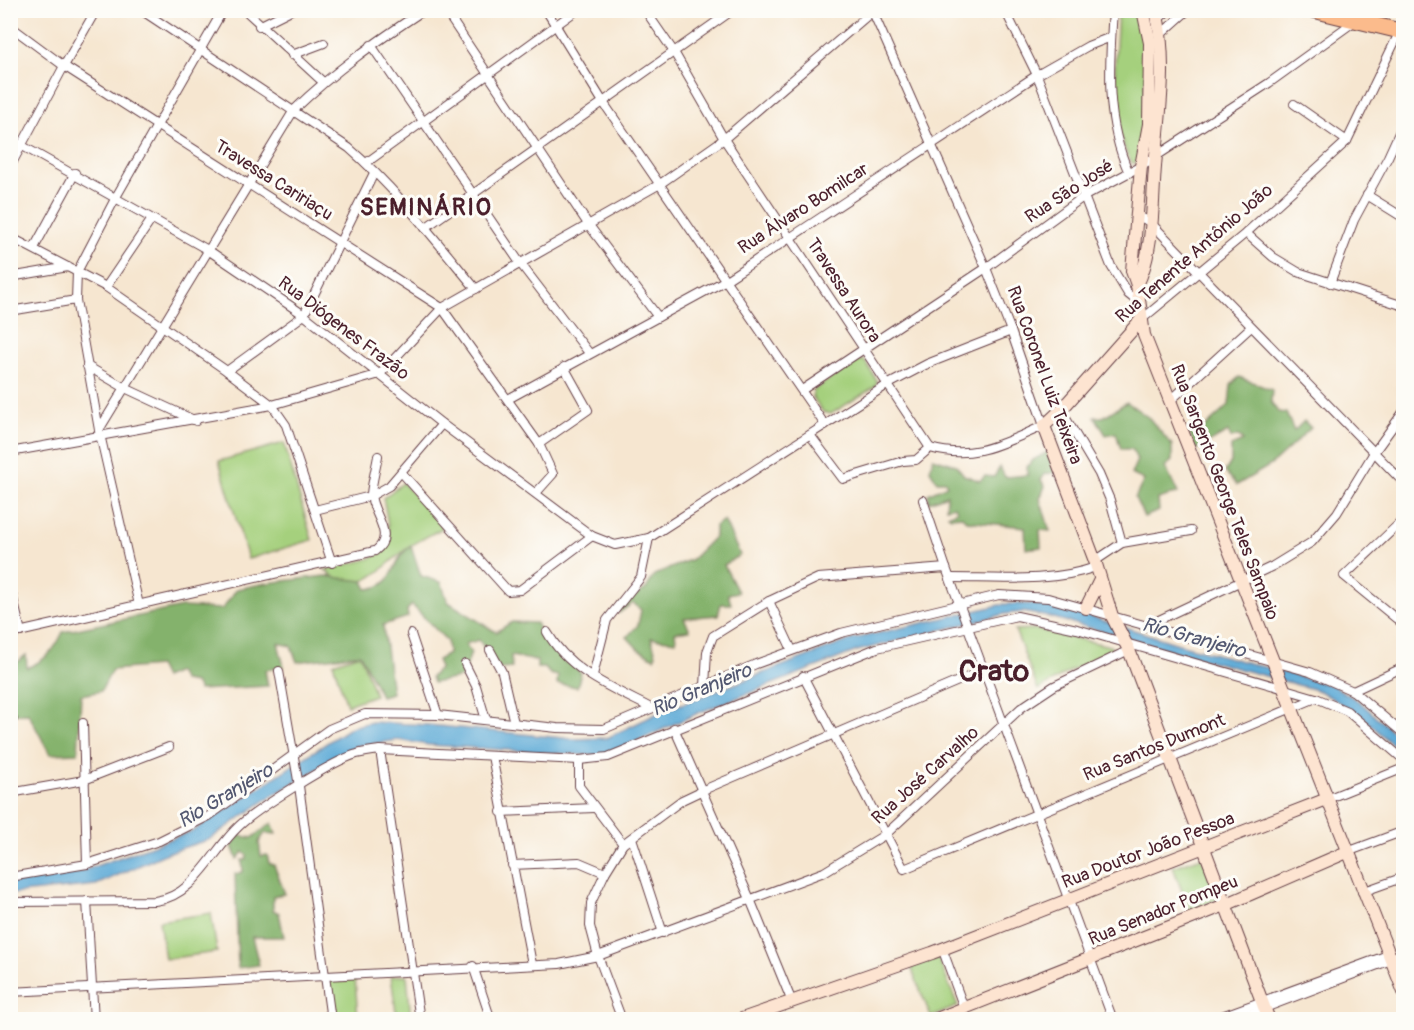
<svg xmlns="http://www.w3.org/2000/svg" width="1414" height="1030" viewBox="0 0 1414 1030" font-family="Pangolin,sans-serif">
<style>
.green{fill:#a5d07d;stroke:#787854;stroke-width:1.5}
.forest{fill:#84b26c;stroke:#67684c;stroke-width:1.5}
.water{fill:#5eabd7;stroke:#546581;stroke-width:1.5}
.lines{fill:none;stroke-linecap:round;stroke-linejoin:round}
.street-casing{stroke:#643d44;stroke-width:10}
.secondary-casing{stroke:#643d44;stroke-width:14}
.highway-casing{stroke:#643d44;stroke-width:17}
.street{stroke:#fff;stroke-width:8}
.secondary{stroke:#fde4d1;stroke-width:12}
.highway{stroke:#fbbb8c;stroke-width:15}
.labels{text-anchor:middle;stroke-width:6;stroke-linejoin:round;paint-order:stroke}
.street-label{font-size:18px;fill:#4a1f2b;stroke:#fdfcf7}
.water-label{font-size:20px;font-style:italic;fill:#525770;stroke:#fdfcf7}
.district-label{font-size:24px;font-weight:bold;letter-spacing:1.5px;fill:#4a1f2b;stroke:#fdfcf7}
.town-label{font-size:30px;font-weight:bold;fill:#4a1f2b;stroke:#fdfcf7}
</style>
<rect width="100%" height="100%" fill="#fdfcf7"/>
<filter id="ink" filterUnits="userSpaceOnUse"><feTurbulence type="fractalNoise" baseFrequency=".0167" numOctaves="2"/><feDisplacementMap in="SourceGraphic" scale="12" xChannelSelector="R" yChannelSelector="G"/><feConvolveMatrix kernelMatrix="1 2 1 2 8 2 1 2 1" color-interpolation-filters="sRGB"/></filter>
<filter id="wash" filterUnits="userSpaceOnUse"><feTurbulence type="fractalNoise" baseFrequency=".008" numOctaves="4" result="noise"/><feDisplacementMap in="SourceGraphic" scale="24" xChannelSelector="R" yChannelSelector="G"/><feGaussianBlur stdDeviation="1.35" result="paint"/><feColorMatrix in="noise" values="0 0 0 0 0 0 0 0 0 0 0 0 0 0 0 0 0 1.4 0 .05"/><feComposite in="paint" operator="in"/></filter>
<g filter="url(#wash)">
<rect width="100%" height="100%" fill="#f6e6d0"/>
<g class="green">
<path d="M1118,11H1142L1147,33L1142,158L1133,164C1107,127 1116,54 1118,11Z"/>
<path d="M859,360L865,361L877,381L876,386L831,414L823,412L812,396L814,390Z"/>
<path d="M284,443L312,540L248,559L219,461Z"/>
<path d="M403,483L444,527C429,536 412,543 400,554C374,575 357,598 325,570C380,555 398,563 383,498Z"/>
<path d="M1034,629L1110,646L1115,653L1074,669L1038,690L1015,630Z"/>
<path d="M360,654L375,695L347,705L333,663Z"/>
<path d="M1202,857L1219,899L1189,910L1173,867Z"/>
<path d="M211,913L217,952L165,959L159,921Z"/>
<path d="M937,956L958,1006L931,1017L911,967Z"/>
<path d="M407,975L411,1019H397L391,976Z"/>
<path d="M355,977L358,1019H334L328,980Z"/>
</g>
<g class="forest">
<path d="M1239,377L1272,390L1271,402L1278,412L1286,413L1294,431L1304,421L1311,428L1271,465L1237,485L1225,472L1231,462V446L1243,441L1238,436L1231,438L1228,432L1195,450L1189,432L1193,422L1203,429L1229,405L1231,385Z"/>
<path d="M1127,402L1149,418L1172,445V461L1165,467L1178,493L1158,499L1159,511L1144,517L1135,498L1144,480L1131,474L1137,460L1132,449H1121L1116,433L1106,435L1095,417H1103Z"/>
<path d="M1049,451L1057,472L1045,474L1041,480L1045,486L1040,499L1050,531L1040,530L1041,547L1026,549L1025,527L967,521L962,516L951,517L948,515L957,511L955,506L946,508L947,495L929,502L928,494L947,485L945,481H937L930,470L933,458L956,465L964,475L980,481L985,476L994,477L1000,467L1005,477L1028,475L1027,467L1033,460Z"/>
<path d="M724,520L740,555L724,565L738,592L728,594L731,604H721L718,615L684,618L690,630L675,632L676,641L651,638L656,654L654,658L638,649L627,637L638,625L641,610L633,603L619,613V605L646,589L654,575L692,559L715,536V526Z"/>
<path d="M411,546L421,576L441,582L448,602L496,632L512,622L536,623L542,636L581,673L577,687L557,684L558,676L550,674L545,668H537V661L511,656L512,668L499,669L479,640L465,644L471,652L463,677L433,683L431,677L440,668L437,660L448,654L447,641L412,605L407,610L408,617L383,625L392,693L381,696L360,654L297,662L291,646L278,643L284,667L265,670L268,686L199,690L195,683L183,681L178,672L164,678L158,666L112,670L101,691L81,695L78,753L50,754L28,713L11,714L10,668L26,655L27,668C47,659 54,651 63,632L182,607L222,609L237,589L267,583L325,576L363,581L367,589C399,586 389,560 411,546Z"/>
<path d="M272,823L276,834L265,833L259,842L261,856L267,855L269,863L274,865L285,894L273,896V910L279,913L284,937H252L259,965L238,968L235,874L243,872L242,860H246L247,855L243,852L237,859L232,846L239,835L252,838Z"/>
</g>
<path class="water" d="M1004,604H1033L1079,613L1179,644L1334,686L1360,702L1403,741V755L1363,717L1320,691L1054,618L1023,612L1005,614L857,651L698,713L612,753L600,756L429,745L398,740L356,746L270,797L210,839L167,853L96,885L11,894L10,881L79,872L193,831L351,727L372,722L428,725L574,739L607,738L658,713L853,639Z"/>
</g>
<g filter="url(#ink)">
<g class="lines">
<g class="street-casing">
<g id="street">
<path d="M141,10L349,148C396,189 436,241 476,289"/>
<path d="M245,10L323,82"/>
<path d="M445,10L588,224L658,317"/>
<path d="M546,10L603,102L825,425"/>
<path d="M645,10L674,52L724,139L930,448"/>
<path d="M872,10L986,268L1011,331L1044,426C1004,442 975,461 930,448"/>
<path d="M1005,10L1037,75L1111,266L1128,294L1138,302"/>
<path d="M1113,10C1109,67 1105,120 1129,173"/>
<path d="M1156,21L1169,10"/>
<path d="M1366,23L1373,10"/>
<path d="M10,26L64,66L442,308L539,444L553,474L536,493"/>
<path d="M259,26L291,10"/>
<path d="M1159,36L1188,10"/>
<path d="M371,45L520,263L589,353"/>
<path d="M292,55L324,43"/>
<path d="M1294,104L1347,141"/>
<path d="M10,139L208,250L304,315L442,424L592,536L615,545L649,538L887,385L927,364L1011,331"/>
<path d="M366,163L577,10"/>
<path d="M10,167L64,66L96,10"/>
<path d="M1367,195L1404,218"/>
<path d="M1139,216L1151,223L1404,483"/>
<path d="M425,228L733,10"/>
<path d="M1246,233L1273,257L1298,272L1404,306"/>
<path d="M10,237L106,287L227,371L272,405L286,425L332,563"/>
<path d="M34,248L75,173"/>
<path d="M10,277L68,267"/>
<path d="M1330,283L1354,220L1388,157L1404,122"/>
<path d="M106,287L152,219"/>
<path d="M10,311L76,300"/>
<path d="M1141,320L1246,233L1347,141L1400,31"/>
<path d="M87,366L125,388L196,421"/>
<path d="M227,371L304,315L374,173"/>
<path d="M802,390L986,268L1083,197L1141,166L1269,83L1355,21"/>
<path d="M508,399L726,280L1037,75L1088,46L1111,37"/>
<path d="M1171,400L1251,327"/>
<path d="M1061,410L1099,474L1110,500L1122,543"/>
<path d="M99,430L294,110C334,71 377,41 424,10"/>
<path d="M810,435L843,479L903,461L916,460L930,448"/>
<path d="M539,444L588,410L564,367"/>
<path d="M10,452L272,405L380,374L442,308L660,184L724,139L874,10"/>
<path d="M402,473L508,591L520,590L592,536"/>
<path d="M923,500L946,568"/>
<path d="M315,510L371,496L389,486L442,424"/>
<path d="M1404,519L1344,576L1404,625"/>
<path d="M1095,561L1122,543L1191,531"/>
<path d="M951,578C999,578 1050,583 1096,567"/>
<path d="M10,586L21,632"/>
<path d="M769,601L792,650"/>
<path d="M139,605L99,430L76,300L77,272L116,197L223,10"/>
<path d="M1144,627L1273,566L1312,542L1337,513L1373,454L1404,411"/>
<path d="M547,632C569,671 612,688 651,708"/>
<path d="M10,634L375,551C397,535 371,513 371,494C372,482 376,468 378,456"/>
<path d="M411,634L438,715"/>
<path d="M490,650L502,672L514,723"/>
<path d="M465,664L476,686L486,720"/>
<path d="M279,671L299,786L331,1020"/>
<path d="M593,675L607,620L641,577L649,538"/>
<path d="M803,676L904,869L1316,698L1347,711L1404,760"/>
<path d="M705,686L707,652L713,636L769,601L818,578L946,568L1113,1020"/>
<path d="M1353,691L1404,667"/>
<path d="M10,719H13"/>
<path d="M83,723L87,864"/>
<path d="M674,728L750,899L792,1002"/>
<path d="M380,750L420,1020"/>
<path d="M492,756L532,964"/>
<path d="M579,760V786L623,844"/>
<path d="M10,793L84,780L169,747"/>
<path d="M1327,799L1404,768"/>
<path d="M501,812L594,808"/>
<path d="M632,838L663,933"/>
<path d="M1347,852L1404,831"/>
<path d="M512,865L579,862L605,873"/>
<path d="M10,877L87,864L159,841L209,816L329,729L365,714L438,715L557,728L604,729L756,664L841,633L999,595L1048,598L1310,672L1353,691L1404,734"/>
<path d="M1362,892L1404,877"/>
<path d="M87,901L94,1020"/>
<path d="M10,902L155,901C195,896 212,851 239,826C257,809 334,760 357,754C364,752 372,751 380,750L579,760L608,757L877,648L1017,616L1077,629L1316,698"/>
<path d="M942,948L964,1008"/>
<path d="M473,966L491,1020"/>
<path d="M10,992L559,964L598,956L824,872L886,834L1021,708L1054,686L1129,650"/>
<path d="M622,1020L598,956L590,926L591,903L605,873L623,844L682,800L701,791L984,670"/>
<path d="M1211,1020L1388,955L1398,957"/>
<path d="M1233,1020L1404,955"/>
</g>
</g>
<g class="secondary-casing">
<g id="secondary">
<path d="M1143,10L1150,43L1149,124L1141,166L1132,271L1137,285L1144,335L1404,992"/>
<path d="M1137,285C1154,251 1152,204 1155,167C1159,114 1168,64 1156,10"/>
<path d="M1141,320L1061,410L1044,426L1095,561L1112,616L1129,650L1269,1020"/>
<path d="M1086,608L1100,580"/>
<path d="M739,1020L932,953L1327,799"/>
<path d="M934,1020L1225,905L1347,852"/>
</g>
</g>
<g class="highway-casing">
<path id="highway" d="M1313,10L1404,32"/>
</g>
<use href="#street" class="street"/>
<use href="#secondary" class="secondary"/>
<use href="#highway" class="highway"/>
</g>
</g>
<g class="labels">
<g class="street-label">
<text transform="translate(274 180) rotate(32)" y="6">Travessa Caririaçu</text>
<text transform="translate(1069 191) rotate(-33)" y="6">Rua São José</text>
<text transform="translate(803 208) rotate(-33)" y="6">Rua Álvaro Bomilcar</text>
<text transform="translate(1194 253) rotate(-41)" y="6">Rua Tenente Antônio João</text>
<text transform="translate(844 290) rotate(57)" y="6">Travessa Aurora</text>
<text transform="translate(344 328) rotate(37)" y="6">Rua Diógenes Frazão</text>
<text transform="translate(1045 375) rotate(70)" y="6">Rua Coronel Luiz Teixeira</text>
<text transform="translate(1225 492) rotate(69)" y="6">Rua Sargento George Teles Sampaio</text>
<text transform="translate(1154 747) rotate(-22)" y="6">Rua Santos Dumont</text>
<text transform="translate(925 775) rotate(-42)" y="6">Rua José Carvalho</text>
<text transform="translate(1148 850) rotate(-21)" y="6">Rua Doutor João Pessoa</text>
<text transform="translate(1163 910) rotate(-22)" y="6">Rua Senador Pompeu</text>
</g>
<g class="water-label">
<text transform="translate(1194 637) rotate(15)" y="7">Rio Granjeiro</text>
<text transform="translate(701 689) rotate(-23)" y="7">Rio Granjeiro</text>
<text transform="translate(225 795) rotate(-31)" y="7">Rio Granjeiro</text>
</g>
<g class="district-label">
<text x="426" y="215">SEMINÁRIO</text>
</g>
<g class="town-label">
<text x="994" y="681">Crato</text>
</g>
</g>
<rect width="1414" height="1030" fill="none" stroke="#fdfcf7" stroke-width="36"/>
</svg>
